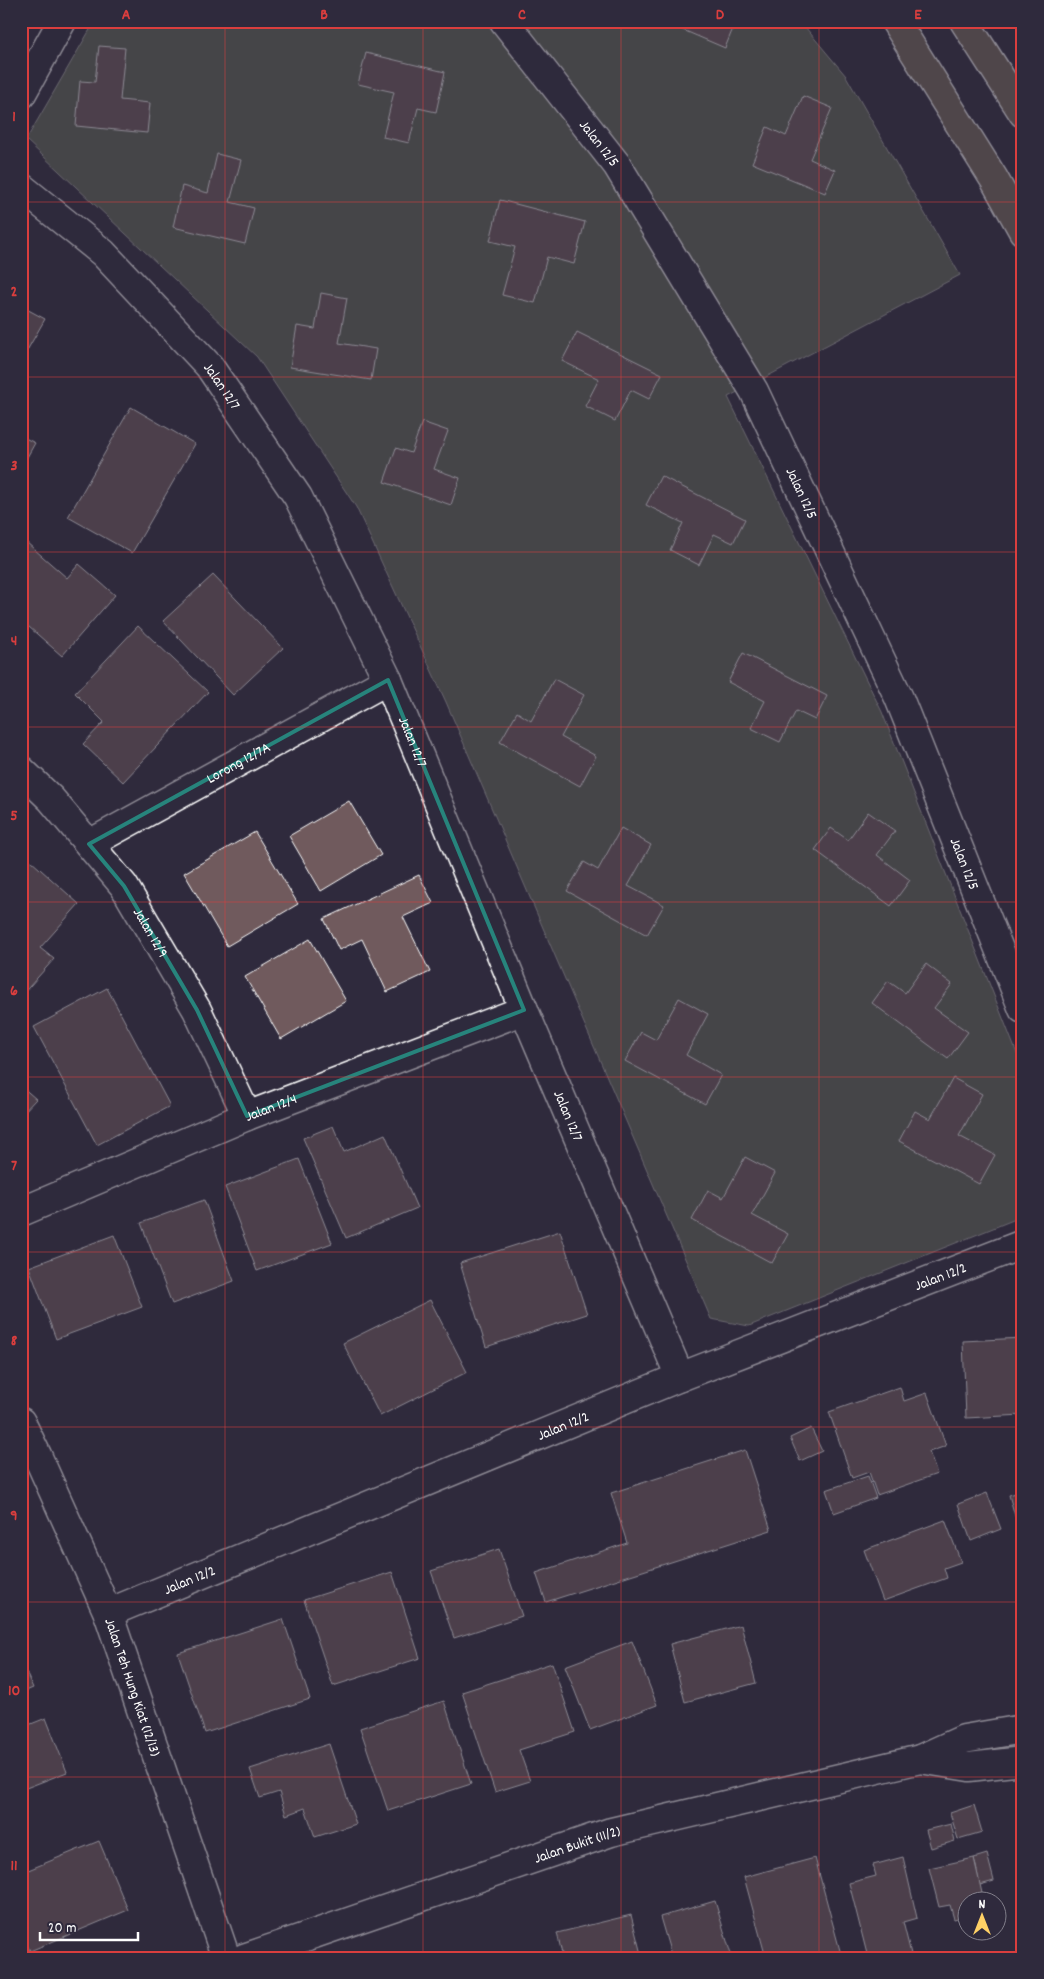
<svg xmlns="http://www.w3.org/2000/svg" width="1044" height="1979" viewBox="0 0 1044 1979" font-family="Dekko,sans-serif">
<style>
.green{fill:#616658;stroke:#b0b2ac}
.building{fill:#6f5a5d;stroke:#fff}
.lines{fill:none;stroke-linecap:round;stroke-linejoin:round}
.street-casing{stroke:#fff;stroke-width:31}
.secondary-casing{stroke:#fff;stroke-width:31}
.primary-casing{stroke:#fff;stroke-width:31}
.street{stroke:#2f2a3d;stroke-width:28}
.secondary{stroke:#2f2a3d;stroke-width:28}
.primary{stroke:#77695c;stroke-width:28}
.marked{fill:none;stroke:#27847c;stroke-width:4;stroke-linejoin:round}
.grid{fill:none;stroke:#da3e3e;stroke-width:1;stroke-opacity:0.55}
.labels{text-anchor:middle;stroke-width:4.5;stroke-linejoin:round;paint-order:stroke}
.street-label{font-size:15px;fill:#fff;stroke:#2f2a3d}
.neatline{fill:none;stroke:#da3e3e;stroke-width:2}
.grid-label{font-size:16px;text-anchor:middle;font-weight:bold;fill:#da3e3e}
</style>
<rect width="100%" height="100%" fill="#2f2a3d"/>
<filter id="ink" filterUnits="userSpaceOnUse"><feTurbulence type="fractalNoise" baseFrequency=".02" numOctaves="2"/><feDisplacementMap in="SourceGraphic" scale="10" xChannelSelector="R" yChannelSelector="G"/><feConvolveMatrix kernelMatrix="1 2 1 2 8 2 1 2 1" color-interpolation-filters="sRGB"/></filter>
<g filter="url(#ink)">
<path class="green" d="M95,21H800L846,76L960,275L728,397L882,712L1023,1069V1216L749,1326L711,1319L446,702L356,507L257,357L26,140Z"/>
<g class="building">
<path d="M662,21H736L725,48Z"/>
<path d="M99,46L125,48L120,100L150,103L147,133L76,126L80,81L95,82Z"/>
<path d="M366,53L445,72L436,112L418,108L409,143L383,137L394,92L358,84Z"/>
<path d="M803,96L832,108L810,159L835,170L825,193L752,163L767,127L786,136Z"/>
<path d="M217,154L241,160L230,202L254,208L245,244L173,227L182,186L208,193Z"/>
<path d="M500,200L585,222L574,264L547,257L535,303L502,295L515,247L490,241Z"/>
<path d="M321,293L347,298L339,343L376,349L371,380L290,367L297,326L315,329Z"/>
<path d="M21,306L45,319L21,361Z"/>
<path d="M577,332L662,374L649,399L631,390L615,421L585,406L599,379L562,361Z"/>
<path d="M131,407L195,444L132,553L68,517Z"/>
<path d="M422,422L448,431L434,469L460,478L451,505L384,482L396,448L411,453Z"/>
<path d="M21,436L35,443L21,468Z"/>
<path d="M661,476L745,519L733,543L714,534L699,565L670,550L683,523L646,505Z"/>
<path d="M26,542L67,578L79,564L115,595L62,656L21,620V548Z"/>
<path d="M213,575L283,648L233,695L163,621Z"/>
<path d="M138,626L208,692L123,782L83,744L104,722L75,693Z"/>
<path d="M743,653L827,696L815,720L796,711L780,742L751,728L765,701L728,682Z"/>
<path d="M554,679L584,695L561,737L596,756L580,786L500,742L517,712L531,721Z"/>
<path d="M349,801L381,855L321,891L289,836Z"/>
<path d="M868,812L895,831L877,855L910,880L891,906L815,850L831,828L848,840Z"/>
<path d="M621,828L651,845L628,886L664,905L647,935L567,891L584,862L598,870Z"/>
<path d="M255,832L298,904L227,946L184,873Z"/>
<path d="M21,852L79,904L40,948L54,959L21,996Z"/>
<path d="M419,875L433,903L403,917L430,972L387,992L362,939L339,950L324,919Z"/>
<path d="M310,939L346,1001L281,1039L245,977Z"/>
<path d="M926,964L952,984L934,1008L968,1032L948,1059L872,1003L888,981L905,993Z"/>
<path d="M107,988L170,1106L97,1145L34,1027Z"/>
<path d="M679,998L708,1014L686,1055L721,1075L705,1104L625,1061L641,1032L656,1040Z"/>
<path d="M953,1078L982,1094L959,1136L995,1155L979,1184L899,1141L915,1111L930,1119Z"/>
<path d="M21,1086L36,1099L21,1115Z"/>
<path d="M333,1126L344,1152L385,1134L417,1208L346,1238L303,1138Z"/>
<path d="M745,1157L775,1173L752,1215L788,1234L772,1263L692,1220L708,1190L723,1198Z"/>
<path d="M299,1159L332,1243L257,1271L225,1187Z"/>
<path d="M204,1200L234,1281L172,1304L141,1223Z"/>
<path d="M560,1231L587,1314L486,1347L460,1263Z"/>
<path d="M114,1235L142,1307L56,1339L29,1267Z"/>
<path d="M430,1300L467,1372L380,1416L343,1343Z"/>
<path d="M1023,1338V1415L966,1418L963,1341Z"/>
<path d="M900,1387L904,1401L927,1393L946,1446L929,1452L937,1474L877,1495L869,1472L852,1478L829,1412Z"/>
<path d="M811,1428L822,1451L800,1461L790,1438Z"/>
<path d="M745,1450L771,1530L546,1602L536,1573L627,1543L611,1493Z"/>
<path d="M868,1476L876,1498L834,1513L826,1490Z"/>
<path d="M1023,1491V1544L1009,1495Z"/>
<path d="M987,1493L1001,1529L971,1541L958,1504Z"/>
<path d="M945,1520L961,1562L944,1568L947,1578L883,1601L864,1550Z"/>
<path d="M499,1549L522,1616L454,1638L431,1571Z"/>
<path d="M392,1572L420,1658L333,1686L304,1600Z"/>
<path d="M283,1619L310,1699L205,1733L178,1653Z"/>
<path d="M741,1625L756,1683L685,1702L670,1644Z"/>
<path d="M632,1641L657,1705L590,1730L565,1666Z"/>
<path d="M21,1661L33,1688L21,1693Z"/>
<path d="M552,1663L575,1732L519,1750L530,1781L495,1792L462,1692Z"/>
<path d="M444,1701L471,1784L388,1811L360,1728Z"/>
<path d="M46,1718L67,1772L21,1790V1728Z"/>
<path d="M329,1744L356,1824L315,1837L305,1808L286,1815L279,1792L260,1798L250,1769Z"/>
<path d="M974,1805L982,1832L958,1839L950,1813Z"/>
<path d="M951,1824L955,1841L931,1848L926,1830Z"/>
<path d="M99,1841L128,1910L30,1951L21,1931V1873Z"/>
<path d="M987,1854L994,1881L980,1885L974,1858Z"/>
<path d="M903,1857L917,1918L903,1922L911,1954L897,1958H868L849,1883L876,1876L873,1865Z"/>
<path d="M815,1858L842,1958H766L744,1877Z"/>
<path d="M974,1858L984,1902H966V1916L954,1919L950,1905L939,1907L929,1868Z"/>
<path d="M715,1901L732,1958H672L660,1917Z"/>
<path d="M631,1915L642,1958H563L557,1933Z"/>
</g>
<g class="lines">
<g class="street-casing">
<g id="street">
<path id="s1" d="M504,21L617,165L754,391L899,698L1023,1009"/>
<path d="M21,95L62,21"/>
<path id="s2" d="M21,187L103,253L209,366L298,497L388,680L524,1010L680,1377"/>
<path id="s3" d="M21,770L51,799L124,886L197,1010L247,1116"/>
<path id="s4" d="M89,844L388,680"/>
<path id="s5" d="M21,1212L247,1116L524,1010"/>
<path id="s6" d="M108,1613L680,1377L1023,1244"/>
</g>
</g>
<g class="secondary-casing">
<g id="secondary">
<path id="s7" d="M21,1422L37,1455L108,1613L226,1958"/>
<path d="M920,1759L969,1767L1023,1761"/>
<path id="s8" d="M244,1958L611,1832L920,1759L964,1739L1023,1729"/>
</g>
</g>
<g class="primary-casing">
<g id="primary">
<path d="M895,21L994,179L1023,231"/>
<path d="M964,21L1023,113"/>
</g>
</g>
<use href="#street" class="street"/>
<use href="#secondary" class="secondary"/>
<use href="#primary" class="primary"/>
</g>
</g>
<path d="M0 0H1044V1979H0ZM388,680L524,1010L247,1116L197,1010L124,886L89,844Z" fill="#2f2a3d" fill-opacity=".55" fill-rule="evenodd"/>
<path class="marked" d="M388,680L524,1010L247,1116L197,1010L124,886L89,844Z"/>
<path class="grid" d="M225,21V1958M423,21V1958M621,21V1958M819,21V1958M21,202H1023M21,377H1023M21,552H1023M21,727H1023M21,902H1023M21,1077H1023M21,1252H1023M21,1427H1023M21,1602H1023M21,1777H1023"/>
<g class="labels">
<g class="street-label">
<text dy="5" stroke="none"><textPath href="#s1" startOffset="155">Jalan 12/5</textPath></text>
<text dy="5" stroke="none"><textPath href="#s2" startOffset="284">Jalan 12/7</textPath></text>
<text dy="5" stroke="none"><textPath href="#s1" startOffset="560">Jalan 12/5</textPath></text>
<text dy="5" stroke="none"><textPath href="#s2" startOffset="689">Jalan 12/7</textPath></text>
<text dy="5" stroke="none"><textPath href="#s4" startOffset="170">Lorong 12/7A</textPath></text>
<text dy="5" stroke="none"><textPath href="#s1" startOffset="965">Jalan 12/5</textPath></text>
<text dy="5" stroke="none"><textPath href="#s3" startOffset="209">Jalan 12/9</textPath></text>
<text dy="5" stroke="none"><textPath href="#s5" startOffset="271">Jalan 12/4</textPath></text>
<text dy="5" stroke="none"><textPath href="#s2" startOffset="1094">Jalan 12/7</textPath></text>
<text dy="5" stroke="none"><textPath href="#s6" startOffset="898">Jalan 12/2</textPath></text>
<text dy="5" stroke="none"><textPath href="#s6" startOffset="492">Jalan 12/2</textPath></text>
<text dy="5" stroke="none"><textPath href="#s6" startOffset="88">Jalan 12/2</textPath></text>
<text dy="5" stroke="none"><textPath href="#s7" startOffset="288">Jalan Teh Hung Kiat (12/13)</textPath></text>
<text dy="5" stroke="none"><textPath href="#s8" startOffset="352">Jalan Bukit (11/2)</textPath></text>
</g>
</g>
<rect width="1044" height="1979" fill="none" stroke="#2f2a3d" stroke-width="55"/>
<g transform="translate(982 1916)"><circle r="24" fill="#2f2a3d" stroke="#827f8b"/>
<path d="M0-4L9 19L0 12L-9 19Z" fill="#ffd166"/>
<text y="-8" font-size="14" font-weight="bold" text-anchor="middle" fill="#ffffff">N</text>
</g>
<path d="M40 1932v8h98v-8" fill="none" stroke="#ffffff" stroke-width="2.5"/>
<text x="48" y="1932" font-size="15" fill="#ffffff" stroke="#2f2a3d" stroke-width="4" paint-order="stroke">20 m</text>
<rect x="28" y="28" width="988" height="1924" class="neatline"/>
<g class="grid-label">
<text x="126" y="19">A</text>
<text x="324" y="19">B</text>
<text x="522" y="19">C</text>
<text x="720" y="19">D</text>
<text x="918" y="19">E</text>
<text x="14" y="121">1</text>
<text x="14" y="296">2</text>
<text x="14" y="470">3</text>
<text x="14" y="645">4</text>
<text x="14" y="820">5</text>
<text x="14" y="995">6</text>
<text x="14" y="1170">7</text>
<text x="14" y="1345">8</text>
<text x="14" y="1520">9</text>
<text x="14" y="1695">10</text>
<text x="14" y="1870">11</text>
</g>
</svg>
